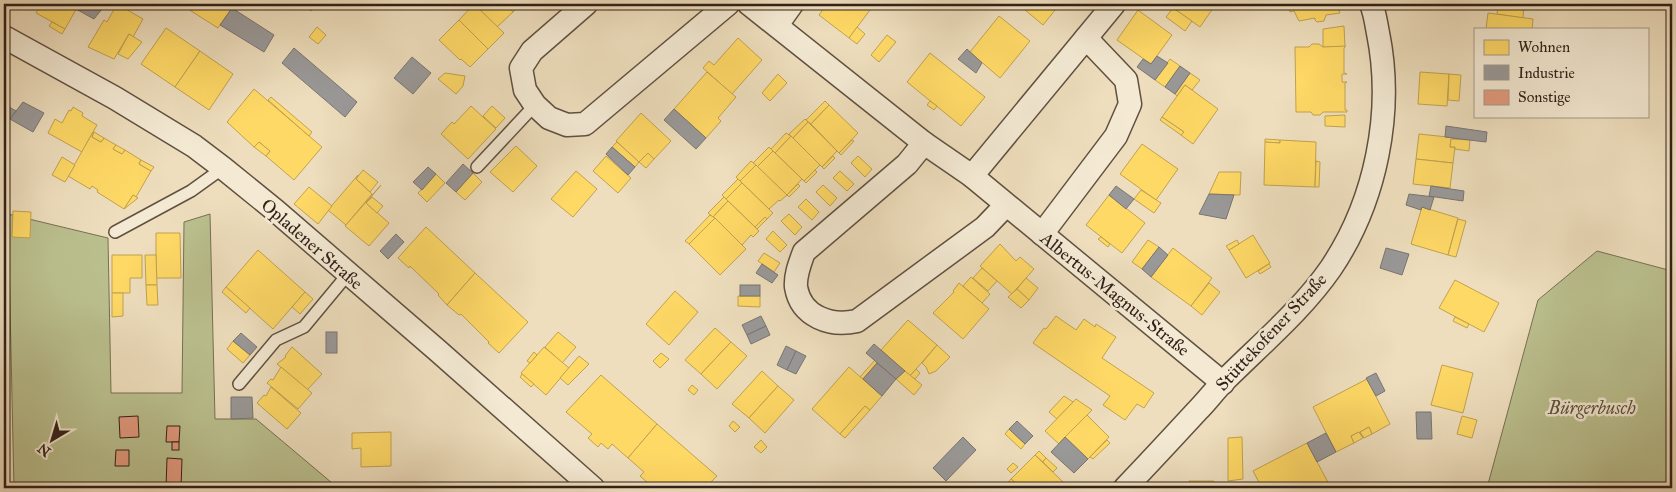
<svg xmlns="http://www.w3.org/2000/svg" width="1676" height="492" viewBox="0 0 1676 492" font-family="'IM FELL Great Primer',serif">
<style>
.green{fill:#bbc08f;stroke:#767054}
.homes{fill:#ffd966;stroke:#c1a24f}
.industry{fill:#999;stroke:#7a7573}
.building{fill:#e49b7f;stroke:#312019}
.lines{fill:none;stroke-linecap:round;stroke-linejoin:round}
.service-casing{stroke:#605042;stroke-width:14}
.minor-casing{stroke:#605042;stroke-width:25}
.service{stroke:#f4ead4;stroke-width:11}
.minor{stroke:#f4ead4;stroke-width:22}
.labels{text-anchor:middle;stroke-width:5;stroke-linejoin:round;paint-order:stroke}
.street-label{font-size:18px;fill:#312019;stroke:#f4ead4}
.park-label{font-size:18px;font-style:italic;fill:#5a503c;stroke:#f4ead4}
</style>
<rect width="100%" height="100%" fill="#eedebd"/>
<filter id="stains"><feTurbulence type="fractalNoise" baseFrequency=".004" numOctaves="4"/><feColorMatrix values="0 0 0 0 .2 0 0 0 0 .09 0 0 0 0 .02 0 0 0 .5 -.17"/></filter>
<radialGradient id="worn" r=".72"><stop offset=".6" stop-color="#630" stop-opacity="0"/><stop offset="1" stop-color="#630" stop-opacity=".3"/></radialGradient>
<g class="green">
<path d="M8,214L108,238L111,393H182L184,222L210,214L215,419H256L338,488H14Z"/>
<path d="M1597,251L1672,271V488H1487L1538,300Z"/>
</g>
<g class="homes">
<path d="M41,4H79L65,29L36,13Z"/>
<path d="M117,4L143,19L133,37L129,34L114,59L88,47L104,20L107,22Z"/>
<path d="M180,4H224L232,8L218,28Z"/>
<path d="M302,4H318L311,11Z"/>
<path d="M474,4H505L513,12L497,27Z"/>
<path d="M474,4L504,33L488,49L459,20Z"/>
<path d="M505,4H521L513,12Z"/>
<path d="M827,4H870L873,6L849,38L819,15Z"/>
<path d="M1018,4H1060L1043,25Z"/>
<path d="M1172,4H1216L1200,27L1170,6Z"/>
<path d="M1288,4H1336L1340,13L1326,15L1324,21L1317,22L1315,20V18L1299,21L1294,11L1290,12Z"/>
<path d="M1498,4H1524L1523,18L1497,14Z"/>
<path d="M1173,8L1192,21L1185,31L1166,17Z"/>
<path d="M1138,10L1172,35L1151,64L1117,40Z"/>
<path d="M1488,13L1533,19L1532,29H1486Z"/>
<path d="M999,16L1030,41L1000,78L970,52Z"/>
<path d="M459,20L488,49L470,67L461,59L460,60L439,40Z"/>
<path d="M52,22L65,29L62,34L49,26Z"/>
<path d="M1344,26L1345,47H1323V29Z"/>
<path d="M317,27L326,35L318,44L309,37Z"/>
<path d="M857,27L865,34L857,44L849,38Z"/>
<path d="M166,28L200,51L175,87L141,64Z"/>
<path d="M129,34L142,42L128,59L118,54Z"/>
<path d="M887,35L896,42L879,62L871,55Z"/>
<path d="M738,38L762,60L732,94L703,68L709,61L714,65Z"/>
<path d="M1312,44H1319L1323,47L1346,46L1344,48V73L1347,74H1342V82H1347L1345,83V110H1347V112H1323L1320,115H1313L1311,112H1296L1295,47H1309Z"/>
<path d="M200,51L233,74L209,110L175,87Z"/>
<path d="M930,53L985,97L961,126L907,82Z"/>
<path d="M1170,59L1180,66L1165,87L1155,80Z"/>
<path d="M707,72L736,97L718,118L721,121L706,138L674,109Z"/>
<path d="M1420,72L1449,74L1447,106L1418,104Z"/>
<path d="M445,73L465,76L463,86L456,94L438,79Z"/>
<path d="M1190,73L1200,80L1192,90L1185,85L1177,96L1175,94Z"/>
<path d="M778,74L787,83L770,101L762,93Z"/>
<path d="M1449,74L1461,75L1459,101L1448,100Z"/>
<path d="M1185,85L1218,109L1193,144L1181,135L1184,132L1162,117Z"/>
<path d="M254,89L322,147L294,180L266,156L270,151L259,142L254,147L227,122Z"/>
<path d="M271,97L312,132L309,136L268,100Z"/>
<path d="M825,101L829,105L811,124L806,120Z"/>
<path d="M930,101L937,106L934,110L927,105Z"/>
<path d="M829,105L858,133L839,153L811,124Z"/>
<path d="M471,106L496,129L468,159L441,134L452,122L454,124Z"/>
<path d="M492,106L505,118L496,128L483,116Z"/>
<path d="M73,107L83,113L82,116L97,125L82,152L48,133L55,119L62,123L69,110L71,111Z"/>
<path d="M641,113L671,141L654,159L648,153L639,162L616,141Z"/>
<path d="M1345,115V127L1325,126V116Z"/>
<path d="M1162,117L1184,132L1181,135L1160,120Z"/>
<path d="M805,119L808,122L793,138L789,134Z"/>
<path d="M808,122L837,151L822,167L793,138Z"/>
<path d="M93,132H94L92,137L101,142L104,138L116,145L113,149L122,154L125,150L141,160L139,164L151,171L136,197L133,195L124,209L97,192L98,190L92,186L90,189L68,176Z"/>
<path d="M94,132L104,138L101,142L92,137Z"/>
<path d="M786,133L791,136L775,153L771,149Z"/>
<path d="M1419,134L1457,138L1451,139L1450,147H1455L1453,163L1416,159Z"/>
<path d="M791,136L820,165L804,181L775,153Z"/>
<path d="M1265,139L1280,140V143L1265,142Z"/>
<path d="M1451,139L1470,140L1469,151L1455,149V147H1450Z"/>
<path d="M852,140L854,141L841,155L839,153Z"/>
<path d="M1280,140L1316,142L1315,187L1264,185L1265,142L1280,143Z"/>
<path d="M259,142L270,151L266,156L254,147Z"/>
<path d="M617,142L639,162L635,167L612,147Z"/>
<path d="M1142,144L1178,169L1156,200L1120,174Z"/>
<path d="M116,145L125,150L122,154L113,149Z"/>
<path d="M516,146L537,166L513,192L490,172Z"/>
<path d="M769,147L773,151L757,167L753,163Z"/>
<path d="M773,151L802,179L787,195L757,167Z"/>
<path d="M648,153L654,159L646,168L639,162Z"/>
<path d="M606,156L631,178L618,193L593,171Z"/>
<path d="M833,156L835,158L824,169L822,167Z"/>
<path d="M858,156L872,169L865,177L851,163Z"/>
<path d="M62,157L75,165L65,182L52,175Z"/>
<path d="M1416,159L1453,163L1450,188L1413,184Z"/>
<path d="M141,160L154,167L151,171L139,164Z"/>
<path d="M751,161L756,165L740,181L736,177Z"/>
<path d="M1316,161L1320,162L1319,187H1315Z"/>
<path d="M756,165L787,195L780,201L779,200L769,209L740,181Z"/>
<path d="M363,170L378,182L370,192L356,179Z"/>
<path d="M815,170L817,172L806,183L804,181Z"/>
<path d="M576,171L597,189L573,217L551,199Z"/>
<path d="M840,171L854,184L847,191L833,178Z"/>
<path d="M1219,172H1241L1240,195L1209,194Z"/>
<path d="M473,173L482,182L465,200L456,192Z"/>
<path d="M436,174L445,183L427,202L418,193Z"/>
<path d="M358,175L356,179L372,194L346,225L328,210Z"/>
<path d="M738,179L742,183L726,199L722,195Z"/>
<path d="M742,183L773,213L767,219L765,217L755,227L726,199Z"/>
<path d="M798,184L800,186L789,197L787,195Z"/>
<path d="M381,185L366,203L389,223L369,246L345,226Z"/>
<path d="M823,185L837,198L830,206L816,192Z"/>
<path d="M309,187L332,206L318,224L294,204Z"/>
<path d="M1141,190L1161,203L1154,213L1134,199Z"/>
<path d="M133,195L138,198L124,209Z"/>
<path d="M1109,195L1145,223L1122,253L1086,225Z"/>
<path d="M372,197L383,206L377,213L366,203Z"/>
<path d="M724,197L728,201L713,217L708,213Z"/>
<path d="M806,199L819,212L812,220L798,207Z"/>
<path d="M728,201L759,231L753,237L751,235L742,245L713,217Z"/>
<path d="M1422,207L1458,218L1448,255L1411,244Z"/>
<path d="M13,211L31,212L30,238L12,237Z"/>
<path d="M789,214L802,227L795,235L781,221Z"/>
<path d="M710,215L715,218L689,244L685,241Z"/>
<path d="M765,217L767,219L757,229L755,227Z"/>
<path d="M715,218L746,249L720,275L689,244Z"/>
<path d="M1458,219L1466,221L1456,257L1448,255Z"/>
<path d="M426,227L475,273L447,305L438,295L439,294L410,266L409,268L398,258Z"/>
<path d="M773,231L787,245L780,252L766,239Z"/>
<path d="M156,233H180L181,278H156Z"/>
<path d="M1253,235L1270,263L1246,278L1229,250Z"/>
<path d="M1101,237L1110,244L1108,247L1098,239Z"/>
<path d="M1148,240L1159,247L1142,269L1132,262Z"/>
<path d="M1237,240L1239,244L1229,250L1226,246Z"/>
<path d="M1000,244L1016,261L1020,257L1034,269L1012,294L980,266Z"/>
<path d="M1173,248L1212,278L1191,306L1151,277Z"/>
<path d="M258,250L305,292L273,329L226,287Z"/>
<path d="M764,253L780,263L774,272L758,261Z"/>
<path d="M112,255H142V278H130V293H112Z"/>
<path d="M145,255H156L157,285H146Z"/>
<path d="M1269,264L1271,267L1260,274L1258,271Z"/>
<path d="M982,268L997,281L988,291L973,278Z"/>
<path d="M475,273L528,322L499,353L488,343L489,342L461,314L459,315L447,305Z"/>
<path d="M971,277L990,294L982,303L963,286Z"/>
<path d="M1026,278L1038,288L1029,300L1017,289Z"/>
<path d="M1455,280L1499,303L1484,332L1439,308Z"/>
<path d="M959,283L989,309L963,339L933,313L954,292L953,291Z"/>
<path d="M1209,283L1220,292L1202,315L1191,306Z"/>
<path d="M146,285H157L158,305H147Z"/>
<path d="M226,287L250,308L246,313L222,292Z"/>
<path d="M1017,289L1029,300L1021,308L1008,297Z"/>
<path d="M675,291L698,312L669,345L646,324Z"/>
<path d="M305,292L313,299L300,314L292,307Z"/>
<path d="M112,293H123V316L112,317Z"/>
<path d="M738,296H760V307L738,306Z"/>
<path d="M1056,316L1076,330L1084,319L1095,327L1096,324L1116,337L1102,358L1154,393L1144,408L1137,404L1125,420L1103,405L1110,396L1033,343L1044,328L1046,329Z"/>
<path d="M1455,317L1469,324L1467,328L1453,321Z"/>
<path d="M908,320L937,345L910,376L881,350Z"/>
<path d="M715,328L731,342L701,374L685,360Z"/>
<path d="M558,332L576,347L562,363L545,347Z"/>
<path d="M233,341L250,355L243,363L227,349Z"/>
<path d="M731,342L747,356L717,389L701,374Z"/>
<path d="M937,345L950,357L936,371L929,374L926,367L922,363Z"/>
<path d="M292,347L322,374L307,390L277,364L286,357L285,356Z"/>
<path d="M544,347L569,368L546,395L521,373Z"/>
<path d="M534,352L537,355L530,363L527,361Z"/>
<path d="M661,353L669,359L660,368L653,361Z"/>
<path d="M579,356L589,364L568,385L560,378Z"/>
<path d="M875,360L877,363L863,379L860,377Z"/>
<path d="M1442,365L1473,373L1463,413L1431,405Z"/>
<path d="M281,367L312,393L298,409L267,383L271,379L273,380Z"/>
<path d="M849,367L882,396L870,410L865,406L840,434L812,409Z"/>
<path d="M916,369L920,373L915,379L910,376Z"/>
<path d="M762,371L778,386L749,418L732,404Z"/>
<path d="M905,371L922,385L914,395L896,379Z"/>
<path d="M522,374L534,384L531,387L520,377Z"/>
<path d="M601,375L657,424L628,458L612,444L608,449L601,443L598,447L588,438L592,434L566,412Z"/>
<path d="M1367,379L1390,424L1372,434L1369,427L1360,432L1364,438L1359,432L1351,436L1354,443L1336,452L1313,407Z"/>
<path d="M692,385L698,390L694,395L688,390Z"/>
<path d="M778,386L794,400L765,433L749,418Z"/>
<path d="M271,387L301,413L287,429L257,403L264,395L266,396Z"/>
<path d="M1064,396L1073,402L1057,419L1049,412Z"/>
<path d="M1076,399L1092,410L1059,444L1045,431Z"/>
<path d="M865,406L870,410L845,438L840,434Z"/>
<path d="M1087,415L1109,437L1088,459L1065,437Z"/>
<path d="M1462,416L1477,420L1472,438L1457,434Z"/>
<path d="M733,421L740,427L735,432L729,426Z"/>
<path d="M657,424L717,476L705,488H646L643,486L647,482L640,476L644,472L628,458Z"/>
<path d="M1369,427L1372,434L1364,438L1360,432Z"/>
<path d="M1009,429L1025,444L1021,449L1005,434Z"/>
<path d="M391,432V466L361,467V448L352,449V433Z"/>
<path d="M1359,432L1363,438L1354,443L1351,436Z"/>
<path d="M1242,437L1243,479L1228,481V438Z"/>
<path d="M761,440L767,447L761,453L754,447Z"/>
<path d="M1107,440L1110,443L1093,459L1090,457Z"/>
<path d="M1307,443L1331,488H1262L1253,471Z"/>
<path d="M1039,451L1046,458L1043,462L1035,455Z"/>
<path d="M1035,455L1064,483L1058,488H1021L1011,479Z"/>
<path d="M1046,458L1057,468L1053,472L1043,462Z"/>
<path d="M1013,463L1018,467L1011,473L1007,469Z"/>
<path d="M1011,479L1021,488H1003Z"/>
<path d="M1189,481H1214V485H1228V488H1190Z"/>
</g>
<g class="industry">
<path d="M79,4H106L94,19L76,9Z"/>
<path d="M232,8L274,35L264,52L220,25Z"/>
<path d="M294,48L357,102L345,117L282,63Z"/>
<path d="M967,49L982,63L976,73L958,59Z"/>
<path d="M1157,56L1168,63L1155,80L1137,67L1143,59L1151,64Z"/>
<path d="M412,57L431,73L413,94L394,78Z"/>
<path d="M1180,66L1190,73L1175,94L1165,87Z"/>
<path d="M23,102L44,113L33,132L10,119Z"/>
<path d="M4,104L16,111L4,127Z"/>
<path d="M674,109L706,138L696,149L664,120Z"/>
<path d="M1446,126L1487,132L1486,142L1445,137Z"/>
<path d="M612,147L635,167L628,175L606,154Z"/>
<path d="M463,164L473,173L456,192L446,183Z"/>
<path d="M428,167L436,174L422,190L413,182Z"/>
<path d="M1116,186L1134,199L1126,209L1109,195Z"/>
<path d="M1431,186L1464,191L1463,201L1429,196Z"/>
<path d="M1209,194L1234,195L1226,219L1199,214Z"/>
<path d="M1409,194L1434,197L1430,210L1422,207L1421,210L1406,205Z"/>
<path d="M396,234L404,242L388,259L380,251Z"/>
<path d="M1159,247L1168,255L1151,277L1142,269Z"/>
<path d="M1386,248L1409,254L1402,275L1380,268Z"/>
<path d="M762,264L778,275L772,283L756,273Z"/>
<rect x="740" y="285" width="20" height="11"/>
<path d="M761,316L766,326L747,335L742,325Z"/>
<path d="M766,326L770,335L751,344L747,335Z"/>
<rect x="326" y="332" width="11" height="21"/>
<path d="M241,333L257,347L250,355L233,341Z"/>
<path d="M874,344L905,371L896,379L866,353Z"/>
<path d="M786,346L796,351L787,370L777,365Z"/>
<path d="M796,351L806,356L796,374L787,370Z"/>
<path d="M877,363L896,379L882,396L863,379Z"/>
<path d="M1376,373L1385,391L1376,396L1366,378Z"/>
<path d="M231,397H252L253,418L231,419Z"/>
<path d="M1416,412H1431L1432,439H1417Z"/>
<path d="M1017,421L1033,436L1025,444L1009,429Z"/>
<path d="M1326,433L1336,452L1317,462L1307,443Z"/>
<path d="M963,437L976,450L946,481L933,468Z"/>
<path d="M1065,437L1088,459L1074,473L1051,452Z"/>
</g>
<g class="building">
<path d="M138,416L139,437L120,438L119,417Z"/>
<path d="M167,426H180L179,442H166Z"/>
<rect x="172" y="442" width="7" height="8"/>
<path d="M116,450H129V466H115Z"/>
<path d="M167,458L182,459L181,488H166Z"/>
</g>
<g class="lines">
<g class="service-casing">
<g id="service">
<path d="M477,167L535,105"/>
<path d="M115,232L191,191L223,168"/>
<path d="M239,384L276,340L304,327L348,274"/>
</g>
</g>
<g class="minor-casing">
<g id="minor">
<path d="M586,4L532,51L521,68L525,90L535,105L549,118L567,125L585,124L728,4"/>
<path d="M749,4L924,143L972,176L1223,383"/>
<path d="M777,25L792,4"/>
<path d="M4,37L115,98L194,146L223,168L276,211L437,350L593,488"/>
<path d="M1086,38L1114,4"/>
<path d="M924,143L907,164L804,252C800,263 795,275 796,287C801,317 831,327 857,321L985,227L1006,205"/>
<path d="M972,176L1086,38L1126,80L1130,104L1116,136L1042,234"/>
<path d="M1125,488C1149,463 1173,437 1197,411C1207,401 1215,390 1225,380C1261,344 1302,310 1331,268C1376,201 1394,112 1378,33C1376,23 1375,13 1371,4"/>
</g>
</g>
<use href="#service" class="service"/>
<use href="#minor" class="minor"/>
</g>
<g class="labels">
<g class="street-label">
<text transform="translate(312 244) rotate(41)" y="6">Opladener Straße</text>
<text transform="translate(1115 294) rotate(39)" y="6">Albertus-Magnus-Straße</text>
<text transform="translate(1271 332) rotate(-47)" y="6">Stüttekofener Straße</text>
</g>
<g class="park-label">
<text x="1592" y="414">Bürgerbusch</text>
</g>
</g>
<rect width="1676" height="492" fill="none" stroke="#eedebd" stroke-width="20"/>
<rect x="5" y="5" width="1666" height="482" fill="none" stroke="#312019" stroke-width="2.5"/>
<rect x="10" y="10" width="1656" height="472" fill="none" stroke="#312019"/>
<rect x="1474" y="28" width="175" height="90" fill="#f4ead4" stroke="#a69989"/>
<rect x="1484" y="40" width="25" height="15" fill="#ffd966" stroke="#a69989"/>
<text x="1518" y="52" font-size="15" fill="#312019">Wohnen</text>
<rect x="1484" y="65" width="25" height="15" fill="#999999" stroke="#a69989"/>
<text x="1518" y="78" font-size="15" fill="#312019">Industrie</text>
<rect x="1484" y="90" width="25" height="15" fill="#e49b7f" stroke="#a69989"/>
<text x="1518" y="102" font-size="15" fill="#312019">Sonstige</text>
<g transform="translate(52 440) rotate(218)" stroke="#f4ead4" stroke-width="4" paint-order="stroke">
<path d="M0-4L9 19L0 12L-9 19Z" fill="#312019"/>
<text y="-8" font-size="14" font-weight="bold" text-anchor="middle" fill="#312019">N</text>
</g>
<rect width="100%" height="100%" filter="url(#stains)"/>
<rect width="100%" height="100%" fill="url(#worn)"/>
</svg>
